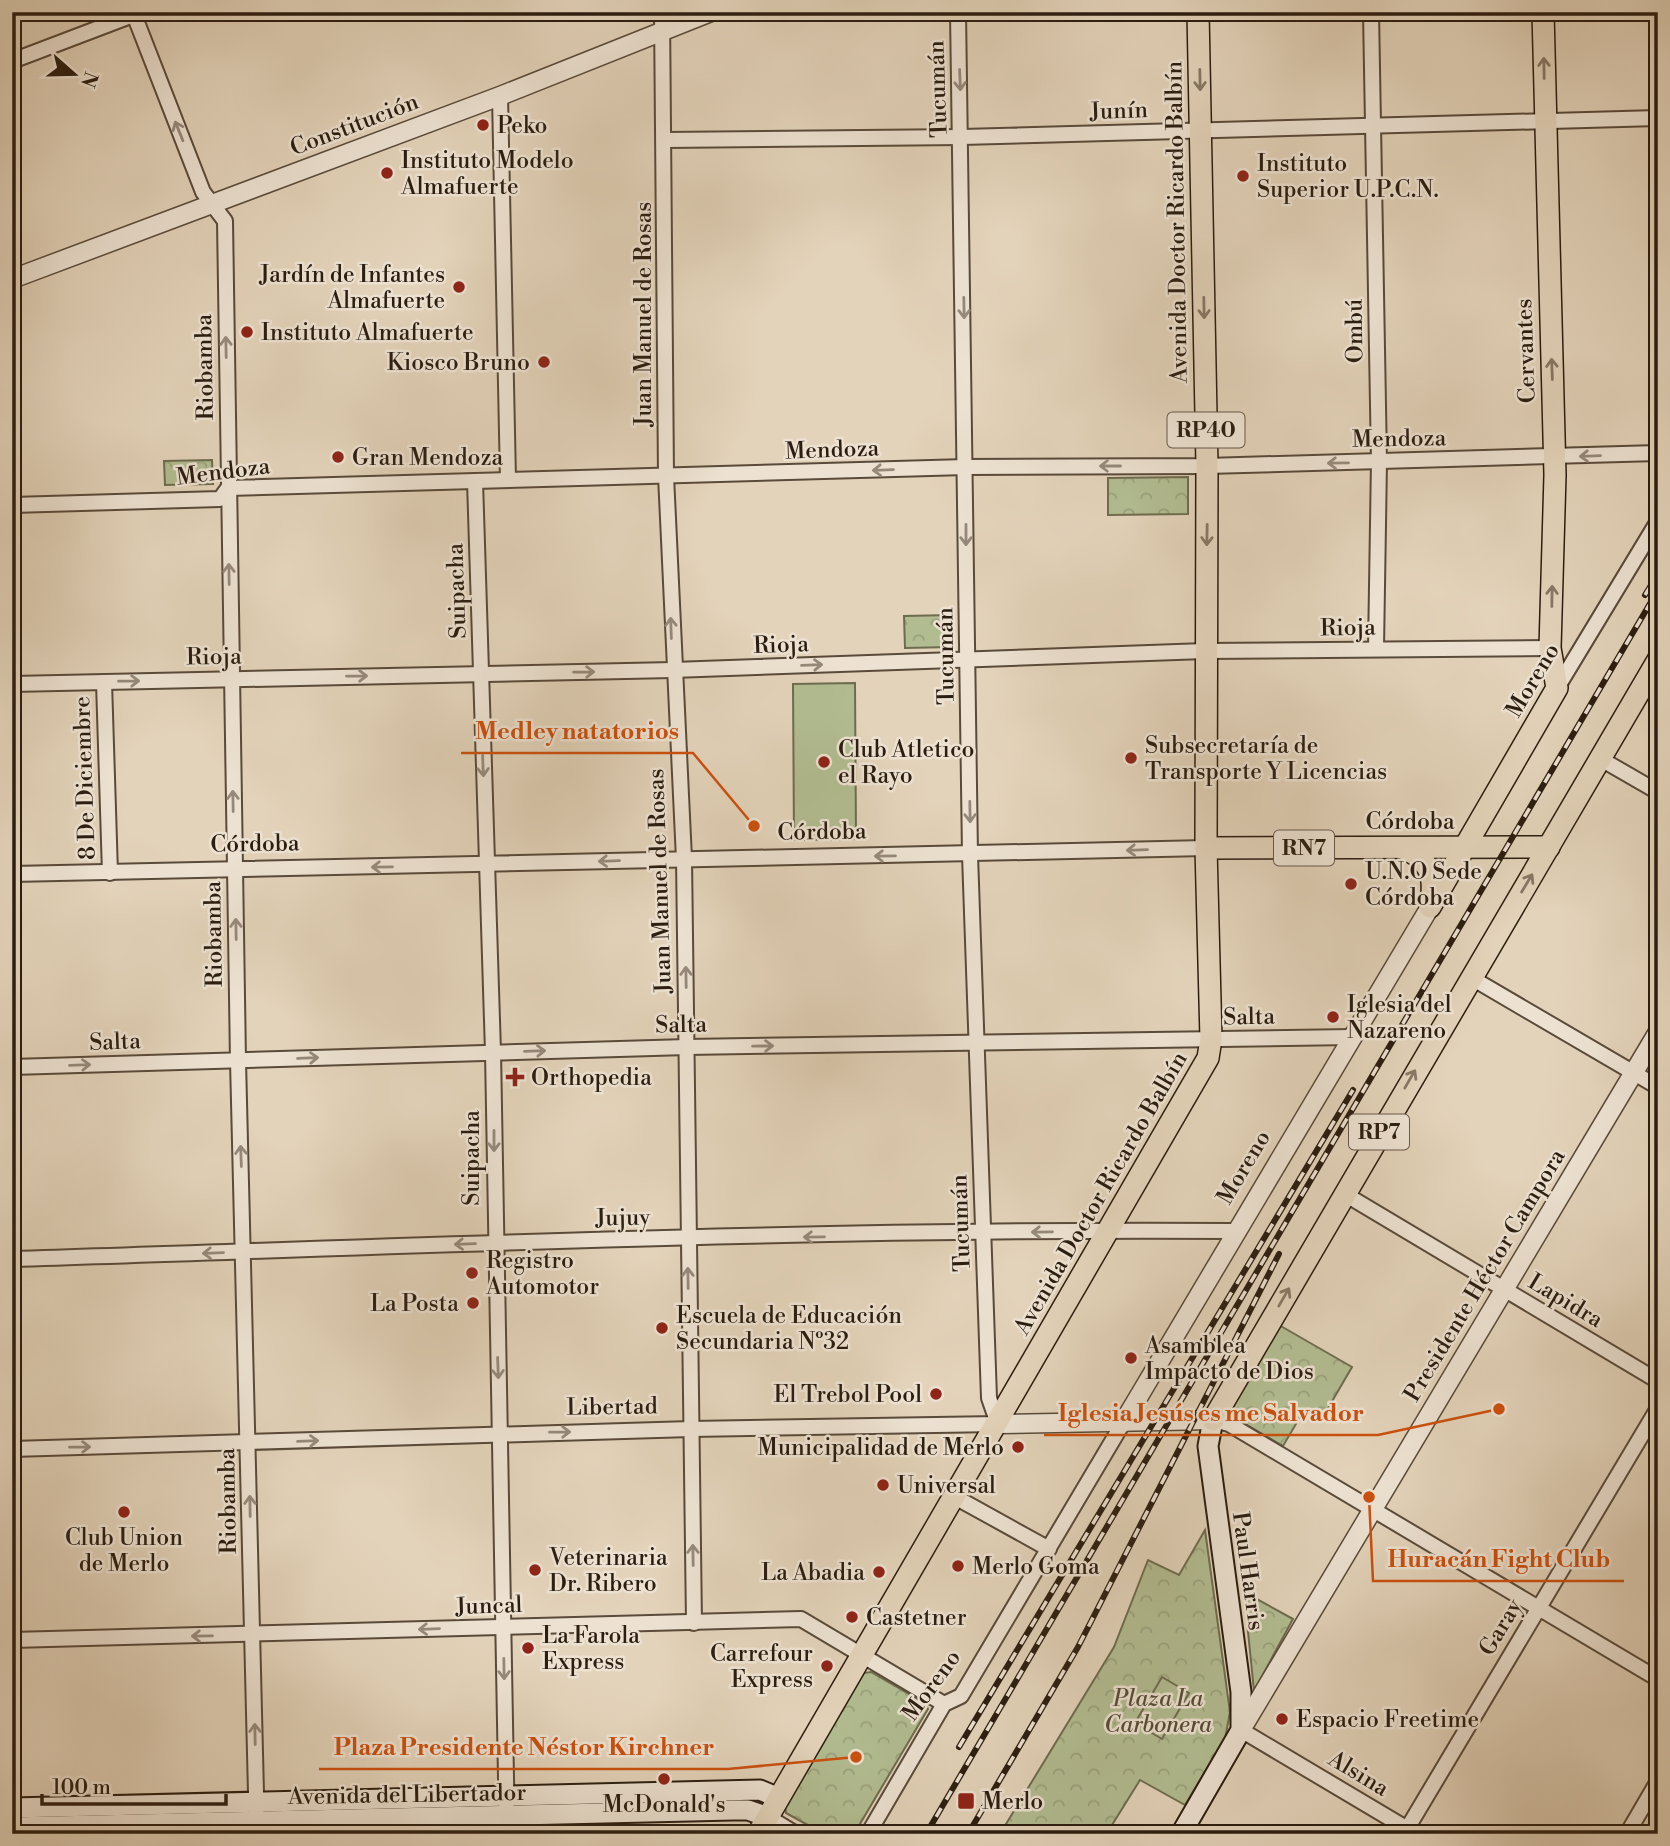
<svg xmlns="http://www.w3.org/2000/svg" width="1670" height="1846" viewBox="0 0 1670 1846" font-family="'Libre Bodoni',serif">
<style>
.forest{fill:url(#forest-crowns);stroke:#6e6c50;stroke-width:2}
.pitch{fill:#b2bc91;stroke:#6e6c50;stroke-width:2}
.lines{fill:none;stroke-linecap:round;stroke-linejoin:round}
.minor-casing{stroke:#594a3a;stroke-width:18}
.tertiary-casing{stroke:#594a3a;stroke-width:21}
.secondary-casing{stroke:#2b1d10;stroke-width:23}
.primary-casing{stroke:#2b1d10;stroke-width:24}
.minor{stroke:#ede2d2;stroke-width:14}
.tertiary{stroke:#ede2d2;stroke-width:18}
.secondary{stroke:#ede2d2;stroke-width:19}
.primary{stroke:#e3d3ba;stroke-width:21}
.rail-casing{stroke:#2b1d10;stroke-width:6}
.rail{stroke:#ede2d2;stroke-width:3.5;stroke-dasharray:10;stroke-linecap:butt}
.oneway{stroke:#877865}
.oneway2{stroke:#96897b}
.poi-dot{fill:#8f2418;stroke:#ede2d2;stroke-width:2.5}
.labels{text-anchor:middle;stroke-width:5;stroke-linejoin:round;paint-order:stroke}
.shield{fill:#ede2d2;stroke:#65584a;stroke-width:2}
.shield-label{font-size:21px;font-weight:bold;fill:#2b1d10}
.street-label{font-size:23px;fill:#2b1d10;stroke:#ede2d2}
.poi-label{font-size:23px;fill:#2b1d10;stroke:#ede2d2;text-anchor:start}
.park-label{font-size:23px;font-style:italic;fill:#544d37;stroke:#ede2d2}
.leader{fill:none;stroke:#cc500d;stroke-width:2.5}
.callout-dot{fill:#cc500d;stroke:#ede2d2;stroke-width:2.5}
.callout-label{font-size:24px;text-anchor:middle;font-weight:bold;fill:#cc500d;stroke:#ede2d2;stroke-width:5;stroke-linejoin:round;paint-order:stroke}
</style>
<defs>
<pattern id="forest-crowns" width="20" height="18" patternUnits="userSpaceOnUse" patternTransform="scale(1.75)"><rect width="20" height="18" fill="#b2bc91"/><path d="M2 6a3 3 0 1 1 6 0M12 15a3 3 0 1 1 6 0" fill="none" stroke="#99a17c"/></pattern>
</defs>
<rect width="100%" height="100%" fill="#e3d3ba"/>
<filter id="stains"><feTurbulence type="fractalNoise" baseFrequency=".00286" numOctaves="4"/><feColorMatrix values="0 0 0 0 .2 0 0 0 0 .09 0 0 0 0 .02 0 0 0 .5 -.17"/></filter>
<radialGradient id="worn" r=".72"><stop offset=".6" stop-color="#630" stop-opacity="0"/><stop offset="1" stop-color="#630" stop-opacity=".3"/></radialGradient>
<g class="forest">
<path d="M212,460L213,484L165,485L164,461Z"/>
<path d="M1188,477V514L1108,515V478Z"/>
<path d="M951,615L952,647L905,648L904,616Z"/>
<path d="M1279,1325L1352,1367L1320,1422L1303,1412L1283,1446L1228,1414Z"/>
<path d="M1205,1530L1230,1712L1225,1739L1185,1805L1140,1780L1112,1825L1125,1834H1011L1003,1829L1114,1647L1148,1560L1179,1575Z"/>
<path d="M1244,1592L1293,1619L1254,1691Z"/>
<path d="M871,1672L926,1704L928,1709L854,1834H824L786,1813L785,1805L864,1673Z"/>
</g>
<g class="pitch">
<path d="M855,683L856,839L794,840L793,684Z"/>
<path d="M1162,1677L1189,1693L1162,1739L1135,1723Z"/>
</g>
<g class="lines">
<g class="minor-casing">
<g id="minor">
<path d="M133,12L203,192L225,221L238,1061L257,1834"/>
<path d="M662,12L666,476L684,859L694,1623"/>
<path d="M1371,12L1379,461L1376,649"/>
<path d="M12,61L141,12"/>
<path d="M500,96L508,480"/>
<path d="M665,140L962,137L1658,118"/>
<path d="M475,481L493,1052L507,1834"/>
<path d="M12,505L220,499L228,488L966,467L1207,466L1658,453"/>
<path d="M104,682L110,873"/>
<path d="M12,684L673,670L1205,651L1550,648"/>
<path d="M1557,688L1658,521"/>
<path d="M1599,758L1658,792"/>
<path d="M12,874L1206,848"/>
<path d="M1470,977L1658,1087"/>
<path d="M12,1067L687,1047L1352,1037"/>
<path d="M1343,1193L1658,1381"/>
<path d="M12,1259C419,1246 827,1228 1234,1231"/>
<path d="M1213,1420L1229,1424L1658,1679"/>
<path d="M12,1449L691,1429L998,1424L989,1398L970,855L958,12"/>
<path d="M955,1497L1049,1549"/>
<path d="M12,1640L801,1619L944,1704"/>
<path d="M1241,1730L1416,1834"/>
<path d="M768,1817L796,1834"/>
<path d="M868,1834L944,1704L961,1696L1123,1423"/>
<path d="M1404,1834L1658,1408"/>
<path d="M1627,1834L1658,1781"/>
</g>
</g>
<g class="tertiary-casing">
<g id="tertiary">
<path d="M12,279L500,96L711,12"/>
<path d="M1123,1423L1430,907"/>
<path d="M998,1424L1213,1420"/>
<path d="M1241,1730L1658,1032"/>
</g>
</g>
<g class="secondary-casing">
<g id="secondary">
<path d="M12,1808L760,1790L779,1798"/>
<path d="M12,1827L733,1810H748L768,1817"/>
<path d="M1181,1834L1241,1730V1692L1208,1446L1213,1420"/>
</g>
</g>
<g class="primary-casing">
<g id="primary">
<path d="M1206,848L1549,847"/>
<path d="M1403,848C1427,858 1436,874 1431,900"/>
<path d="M1430,907L1557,688L1550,648L1555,475L1543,12"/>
<path d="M1213,1420L1658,660"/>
<path d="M758,1834L1208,1058L1211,1039L1206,848L1207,466L1198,12"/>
</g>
</g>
<use href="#minor" class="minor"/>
<use href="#tertiary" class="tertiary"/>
<use href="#secondary" class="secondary"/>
<use href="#primary" class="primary"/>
<g class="rail-casing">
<g id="rail">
<path d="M1645,595L1658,574"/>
<path d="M959,1747L1353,1090"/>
<path d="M926,1834L1658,590"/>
<path d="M968,1834L1078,1647L1279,1254"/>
</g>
</g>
<use href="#rail" class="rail"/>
</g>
<defs><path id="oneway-shaft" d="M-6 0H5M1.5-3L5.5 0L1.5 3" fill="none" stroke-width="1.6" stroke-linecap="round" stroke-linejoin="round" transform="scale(1.75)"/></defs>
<g class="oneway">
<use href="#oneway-shaft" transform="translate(1544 68) rotate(-91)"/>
<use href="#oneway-shaft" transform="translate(1200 80) rotate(89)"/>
<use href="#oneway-shaft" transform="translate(1204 308) rotate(89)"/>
<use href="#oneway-shaft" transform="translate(1552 369) rotate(-92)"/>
<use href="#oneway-shaft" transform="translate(1207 535) rotate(91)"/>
<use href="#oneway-shaft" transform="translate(1552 596) rotate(-89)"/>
<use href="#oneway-shaft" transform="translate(1527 883) rotate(-59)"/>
<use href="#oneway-shaft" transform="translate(1410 1079) rotate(-60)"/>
<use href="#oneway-shaft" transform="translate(1284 1297) rotate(-60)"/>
</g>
<g class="oneway2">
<use href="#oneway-shaft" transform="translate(960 80) rotate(88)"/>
<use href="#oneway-shaft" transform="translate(179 131) rotate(-112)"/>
<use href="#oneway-shaft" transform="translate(964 308) rotate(89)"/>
<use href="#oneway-shaft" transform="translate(226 347) rotate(-91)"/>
<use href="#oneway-shaft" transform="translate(1590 456) rotate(178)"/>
<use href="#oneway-shaft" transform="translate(1338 463) rotate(179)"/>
<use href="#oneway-shaft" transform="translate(1110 466) rotate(180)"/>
<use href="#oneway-shaft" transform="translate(883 470) rotate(178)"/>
<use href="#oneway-shaft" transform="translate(966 535) rotate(90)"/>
<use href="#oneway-shaft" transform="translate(229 574) rotate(-91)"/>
<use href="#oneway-shaft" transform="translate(671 628) rotate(-92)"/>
<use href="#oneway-shaft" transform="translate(812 665) rotate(-2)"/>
<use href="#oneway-shaft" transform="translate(584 672) rotate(-1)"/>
<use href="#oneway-shaft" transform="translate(357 676) rotate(-1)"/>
<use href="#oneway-shaft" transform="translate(129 681) rotate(-1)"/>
<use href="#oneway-shaft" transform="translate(483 766) rotate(88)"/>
<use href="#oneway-shaft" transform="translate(233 801) rotate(-91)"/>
<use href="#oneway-shaft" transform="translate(970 812) rotate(89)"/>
<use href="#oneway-shaft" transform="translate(1137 850) rotate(178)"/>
<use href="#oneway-shaft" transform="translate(885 856) rotate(179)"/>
<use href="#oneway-shaft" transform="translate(609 861) rotate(178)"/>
<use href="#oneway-shaft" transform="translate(382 867) rotate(179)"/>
<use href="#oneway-shaft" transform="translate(236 929) rotate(-91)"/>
<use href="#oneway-shaft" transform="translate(686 977) rotate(-91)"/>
<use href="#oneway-shaft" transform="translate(763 1046) rotate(-1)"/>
<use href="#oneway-shaft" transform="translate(535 1051) rotate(-2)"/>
<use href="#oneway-shaft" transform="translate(308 1058) rotate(-2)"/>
<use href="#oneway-shaft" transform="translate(80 1065) rotate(-2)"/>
<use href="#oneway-shaft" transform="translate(494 1141) rotate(90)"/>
<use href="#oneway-shaft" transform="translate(241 1156) rotate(-92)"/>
<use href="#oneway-shaft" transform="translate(1042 1232) rotate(179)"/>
<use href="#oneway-shaft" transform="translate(814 1237) rotate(179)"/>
<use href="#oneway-shaft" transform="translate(465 1244) rotate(178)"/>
<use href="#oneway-shaft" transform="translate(213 1253) rotate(178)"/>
<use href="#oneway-shaft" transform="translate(688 1278) rotate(-91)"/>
<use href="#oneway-shaft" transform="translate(498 1368) rotate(88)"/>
<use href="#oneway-shaft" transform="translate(560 1432) rotate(-1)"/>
<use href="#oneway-shaft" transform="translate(308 1441) rotate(-2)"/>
<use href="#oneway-shaft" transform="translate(80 1447) rotate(-1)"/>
<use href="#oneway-shaft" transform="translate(250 1506) rotate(-91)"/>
<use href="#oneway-shaft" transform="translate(693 1555) rotate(-91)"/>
<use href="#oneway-shaft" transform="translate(429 1629) rotate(178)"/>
<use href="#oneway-shaft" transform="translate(202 1636) rotate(179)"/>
<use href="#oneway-shaft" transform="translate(504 1669) rotate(89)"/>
<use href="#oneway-shaft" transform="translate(255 1734) rotate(-91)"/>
</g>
<g class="poi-dot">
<circle cx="483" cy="125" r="7"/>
<circle cx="387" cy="173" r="7"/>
<circle cx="1243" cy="176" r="7"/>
<circle cx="459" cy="287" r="7"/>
<circle cx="247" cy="332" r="7"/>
<circle cx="544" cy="362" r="7"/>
<circle cx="338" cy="457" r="7"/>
<circle cx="1131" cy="758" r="7"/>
<circle cx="824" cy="762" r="7"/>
<circle cx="1351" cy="884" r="7"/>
<circle cx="1333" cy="1017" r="7"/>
<path d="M511.5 1066.5h7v7h7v7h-7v7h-7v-7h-7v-7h7z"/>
<circle cx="472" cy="1273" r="7"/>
<circle cx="473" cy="1303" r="7"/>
<circle cx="662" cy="1328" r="7"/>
<circle cx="1131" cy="1358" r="7"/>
<circle cx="936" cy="1394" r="7"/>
<circle cx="1018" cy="1447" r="7"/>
<circle cx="883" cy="1485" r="7"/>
<circle cx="124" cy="1512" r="7"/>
<circle cx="958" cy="1566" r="7"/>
<circle cx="535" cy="1570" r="7"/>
<circle cx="879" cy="1572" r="7"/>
<circle cx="852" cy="1617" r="7"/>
<circle cx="528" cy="1648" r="7"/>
<circle cx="827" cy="1666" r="7"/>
<circle cx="1282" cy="1719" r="7"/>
<circle cx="664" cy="1779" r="7"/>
<rect x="957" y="1792" width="18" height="18" rx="3.5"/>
</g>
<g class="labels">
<g class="shield">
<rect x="1167.5" y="412.5" width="77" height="35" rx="5"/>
<rect x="1274" y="830.5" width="60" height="35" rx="5"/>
<rect x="1349" y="1114.5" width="60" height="35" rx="5"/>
</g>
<g class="shield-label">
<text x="1206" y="437">RP40</text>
<text x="1304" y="855">RN7</text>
<text x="1379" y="1139">RP7</text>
</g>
<g class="street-label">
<text transform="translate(937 89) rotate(-92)" y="8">Tucumán</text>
<text transform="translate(1119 110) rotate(-2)" y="8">Junín</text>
<text transform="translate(354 124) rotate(-21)" y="8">Constitución</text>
<text transform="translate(1176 222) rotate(-91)" y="8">Avenida Doctor Ricardo Balbín</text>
<text transform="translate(643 314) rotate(-90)" y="8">Juan Manuel de Rosas</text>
<text transform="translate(1354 331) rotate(-91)" y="8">Ombú</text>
<text transform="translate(1525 351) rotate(-92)" y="8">Cervantes</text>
<text transform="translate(204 367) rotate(-91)" y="8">Riobamba</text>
<text transform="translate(1399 438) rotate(-1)" y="8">Mendoza</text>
<text transform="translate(832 449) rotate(-2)" y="8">Mendoza</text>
<text transform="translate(223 471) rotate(-7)" y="8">Mendoza</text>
<text transform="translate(456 591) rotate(-92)" y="8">Suipacha</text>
<text transform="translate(1348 627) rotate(-1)" y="8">Rioja</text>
<text transform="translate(781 644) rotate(-2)" y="8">Rioja</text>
<text transform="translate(214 656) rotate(-1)" y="8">Rioja</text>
<text transform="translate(945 656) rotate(-91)" y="8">Tucumán</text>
<text transform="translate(1532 680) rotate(-59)" y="8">Moreno</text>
<text transform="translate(84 778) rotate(-92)" y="8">8 De Diciembre</text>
<text x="1410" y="829">Córdoba</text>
<text transform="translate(822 831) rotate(-1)" y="8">Córdoba</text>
<text transform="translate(255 843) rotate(-1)" y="8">Córdoba</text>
<text transform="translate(659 881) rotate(-92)" y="8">Juan Manuel de Rosas</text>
<text transform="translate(213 934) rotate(-91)" y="8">Riobamba</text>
<text transform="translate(1249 1016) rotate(-1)" y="8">Salta</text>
<text transform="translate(681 1024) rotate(-1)" y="8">Salta</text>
<text transform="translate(115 1041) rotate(-2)" y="8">Salta</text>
<text transform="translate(471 1158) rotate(-90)" y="8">Suipacha</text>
<text transform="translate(1243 1167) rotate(-59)" y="8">Moreno</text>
<text transform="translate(1100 1193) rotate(-60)" y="8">Avenida Doctor Ricardo Balbín</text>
<text transform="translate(623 1217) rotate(-1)" y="8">Jujuy</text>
<text transform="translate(960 1223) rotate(-92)" y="8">Tucumán</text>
<text transform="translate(1484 1275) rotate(-59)" y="8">Presidente Héctor Campora</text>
<text transform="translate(1566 1300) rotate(31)" y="8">Lapidra</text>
<text transform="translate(612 1406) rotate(-1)" y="8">Libertad</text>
<text transform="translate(227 1501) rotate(-91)" y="8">Riobamba</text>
<text transform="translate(1249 1571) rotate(82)" y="8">Paul Harris</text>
<text transform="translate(489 1605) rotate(-2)" y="8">Juncal</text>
<text transform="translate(1500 1627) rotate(-59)" y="8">Garay</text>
<text transform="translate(931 1685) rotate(-54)" y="8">Moreno</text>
<text transform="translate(1359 1773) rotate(31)" y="8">Alsina</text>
<text transform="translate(407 1794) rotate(-1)" y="8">Avenida del Libertador</text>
</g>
<g class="poi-label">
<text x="497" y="133">Peko</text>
<text x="401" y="168">Instituto Modelo<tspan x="401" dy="26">Almafuerte</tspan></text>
<text x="1257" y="171">Instituto<tspan x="1257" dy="26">Superior U.P.C.N.</tspan></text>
<text x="445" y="282" text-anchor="end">Jardín de Infantes<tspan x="445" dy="26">Almafuerte</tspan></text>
<text x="261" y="340">Instituto Almafuerte</text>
<text x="530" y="370" text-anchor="end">Kiosco Bruno</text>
<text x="352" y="465">Gran Mendoza</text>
<text x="1145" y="753">Subsecretaría de<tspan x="1145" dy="26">Transporte Y Licencias</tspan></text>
<text x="838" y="757">Club Atletico<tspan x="838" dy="26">el Rayo</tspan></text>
<text x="1365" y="879">U.N.O Sede<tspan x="1365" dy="26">Córdoba</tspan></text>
<text x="1347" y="1012">Iglesia del<tspan x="1347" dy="26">Nazareno</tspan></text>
<text x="531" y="1085">Orthopedia</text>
<text x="486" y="1268">Registro<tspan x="486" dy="26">Automotor</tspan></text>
<text x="459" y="1311" text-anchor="end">La Posta</text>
<text x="676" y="1323">Escuela de Educación<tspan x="676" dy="26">Secundaria Nº32</tspan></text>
<text x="1145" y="1353">Asamblea<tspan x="1145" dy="26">Impacto de Dios</tspan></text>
<text x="922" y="1402" text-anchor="end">El Trebol Pool</text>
<text x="1004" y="1455" text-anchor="end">Municipalidad de Merlo</text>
<text x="897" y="1493">Universal</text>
<text x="124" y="1545" text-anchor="middle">Club Union<tspan x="124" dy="26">de Merlo</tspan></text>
<text x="549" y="1565">Veterinaria<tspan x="549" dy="26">Dr. Ribero</tspan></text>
<text x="972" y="1574">Merlo Goma</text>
<text x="865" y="1580" text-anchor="end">La Abadia</text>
<text x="866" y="1625">Castetner</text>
<text x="542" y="1643">La Farola<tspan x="542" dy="26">Express</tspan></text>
<text x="813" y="1661" text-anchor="end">Carrefour<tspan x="813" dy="26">Express</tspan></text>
<text x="1296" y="1727">Espacio Freetime</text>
<text x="982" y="1809">Merlo</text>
<text x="664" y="1812" text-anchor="middle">McDonald's</text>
</g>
<g class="park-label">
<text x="1158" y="1706">Plaza La<tspan x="1158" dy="26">Carbonera</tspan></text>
</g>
</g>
<path class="leader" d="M754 826L693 753H461M1499 1409L1378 1435H1044M1369 1497L1373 1581H1624M856 1757L728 1769H319"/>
<g class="callout-dot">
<circle cx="754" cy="826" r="7"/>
<circle cx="1499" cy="1409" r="7"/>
<circle cx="1369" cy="1497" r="7"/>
<circle cx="856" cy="1757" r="7"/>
</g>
<g class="callout-label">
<text x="577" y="739">Medley natatorios</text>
<text x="1211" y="1421">Iglesia Jesús es me Salvador</text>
<text x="1499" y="1567">Huracán Fight Club</text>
<text x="524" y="1755">Plaza Presidente Néstor Kirchner</text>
</g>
<rect width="1670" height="1846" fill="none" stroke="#e3d3ba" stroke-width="42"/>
<rect x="14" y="14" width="1642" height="1818" fill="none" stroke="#2b1d10" stroke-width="3.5"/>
<rect x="21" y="21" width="1628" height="1804" fill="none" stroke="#2b1d10" stroke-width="2"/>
<g transform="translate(74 74) rotate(110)" stroke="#ede2d2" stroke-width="5" paint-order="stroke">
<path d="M0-5L12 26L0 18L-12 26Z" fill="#2b1d10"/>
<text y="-10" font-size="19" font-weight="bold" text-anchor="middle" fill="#2b1d10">N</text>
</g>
<path d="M42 1794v10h184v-10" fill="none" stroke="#2b1d10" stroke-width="3.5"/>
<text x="52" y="1794" font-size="21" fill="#2b1d10" stroke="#ede2d2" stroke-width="5" paint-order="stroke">100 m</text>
<rect width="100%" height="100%" filter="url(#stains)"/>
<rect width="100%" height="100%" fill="url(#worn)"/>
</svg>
